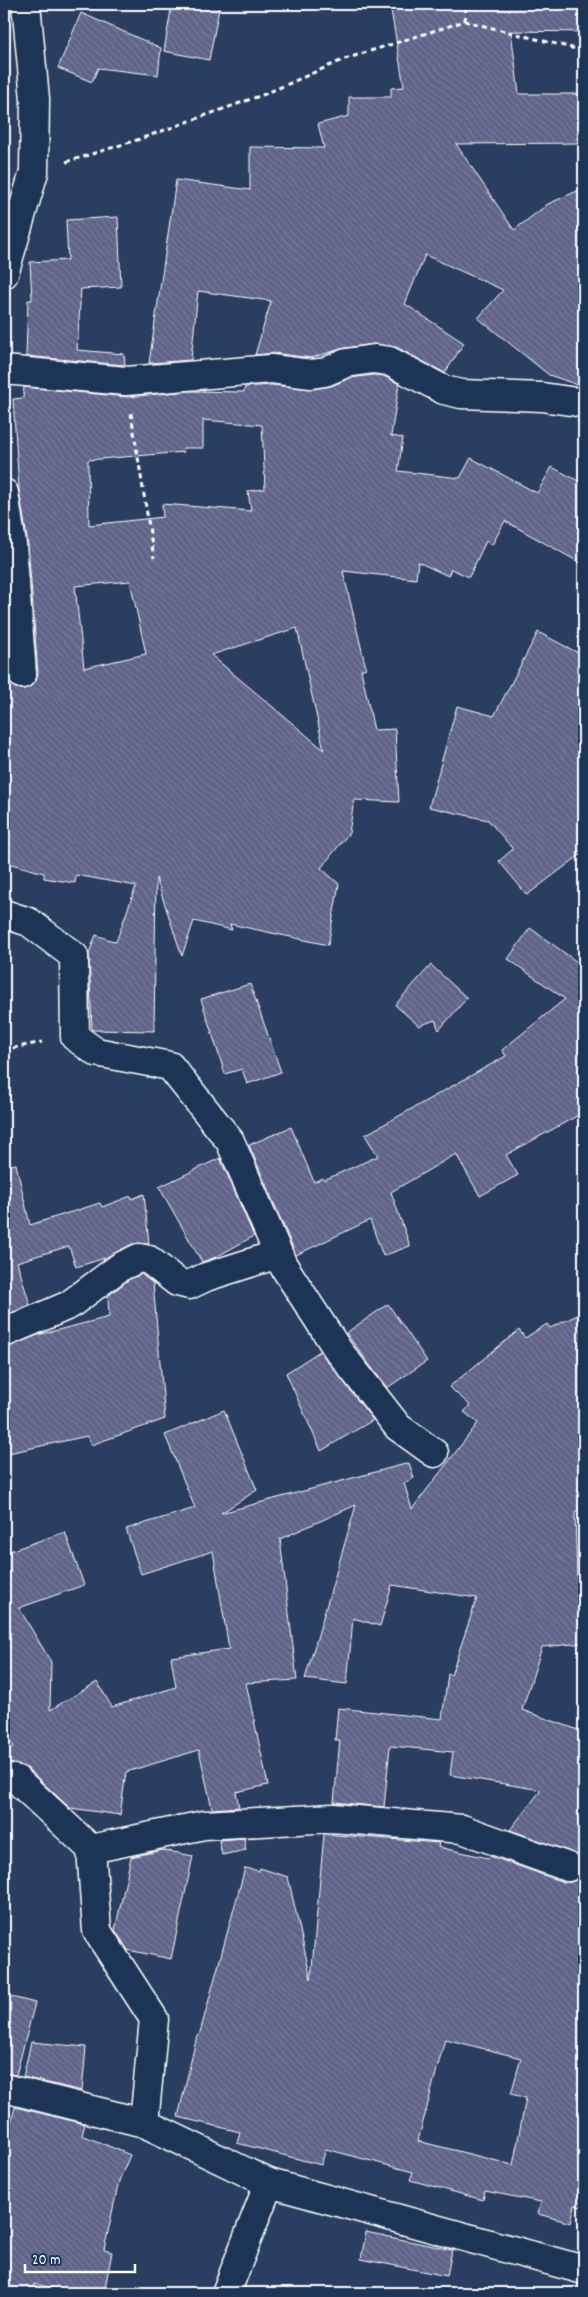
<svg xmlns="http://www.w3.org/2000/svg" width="588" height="2297" viewBox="0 0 588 2297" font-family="Dekko,sans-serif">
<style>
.building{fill:url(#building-back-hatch);stroke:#fff;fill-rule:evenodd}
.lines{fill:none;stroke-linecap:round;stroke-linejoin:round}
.minor-casing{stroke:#fff;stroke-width:31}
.path{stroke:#fff;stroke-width:3;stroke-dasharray:5 4;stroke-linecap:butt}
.minor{stroke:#1d3557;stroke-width:28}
</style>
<defs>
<pattern id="building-back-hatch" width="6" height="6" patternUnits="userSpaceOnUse" patternTransform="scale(1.25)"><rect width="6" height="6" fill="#5f6389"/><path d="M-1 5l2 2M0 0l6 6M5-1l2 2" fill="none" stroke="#777a9b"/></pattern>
</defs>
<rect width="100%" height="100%" fill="#2a3e61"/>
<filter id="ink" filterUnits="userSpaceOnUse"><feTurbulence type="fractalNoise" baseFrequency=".02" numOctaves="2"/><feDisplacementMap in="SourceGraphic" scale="10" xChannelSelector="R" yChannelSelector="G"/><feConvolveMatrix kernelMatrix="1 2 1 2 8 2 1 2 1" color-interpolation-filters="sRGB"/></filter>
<g filter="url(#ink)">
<g class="building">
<path d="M172,4H220L209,60L164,51Z"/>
<path d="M390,4H584V32L511,31L519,94H584V143L456,144L514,230L548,204L584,188V387L549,375L478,318L503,290L425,255L405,304L464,343L445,373L396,347L376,344L344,348L311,358L273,353L255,355L271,301L198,291L191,360L149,363L176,180L250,190V147L324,148L318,124L349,116V97H391V88L404,87Z"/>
<path d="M81,13L161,48L158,75L98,68L92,82L58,68Z"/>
<path d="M118,217L121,287L81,289L77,350L124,354L125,365L26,356L28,300H32L30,262L68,260L66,220Z"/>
<path d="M374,375L384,376L399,384L391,436L403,438L398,471L460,478L471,458L537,493L552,467L584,484V565L505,521L492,545L486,541L469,577L451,569L448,576L418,562L416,579L343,571L366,668L361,670L374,730L395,729L399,802L354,800L349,833L321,868L339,884L328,945L230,924L232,930L194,921L182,956L156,878L154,1031L92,1030L89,953L96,935L116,942L136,886L76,875L75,883L44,878V873L4,862V679L8,680L15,688L24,689L30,687L36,681L38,673L28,544L19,489L13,399L23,398L24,387L127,397L189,391L244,392L245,387L271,385L313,389L331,386L350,378ZM203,420L262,425L265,489L248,491L251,511L162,504L163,517L89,525L88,460L184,452L183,448H203ZM130,581L146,654L84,668L75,586ZM297,628L324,750L211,655Z"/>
<path d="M538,632L584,656V852L527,895L499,861L513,849L488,820L429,807L457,706L494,716Z"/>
<path d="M530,928L584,967V1112L506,1155L518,1175L480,1196L456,1154L391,1192L410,1246L383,1256L370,1220L296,1255L249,1145L291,1127L314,1182L323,1178L324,1180L378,1156L365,1135L506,1056L502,1050L565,999L508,959Z"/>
<path d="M431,965L467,998L439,1030L435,1020L419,1026L395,1005Z"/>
<path d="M250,984L281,1072L247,1084L242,1069L225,1074L201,999Z"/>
<path d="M220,1158L254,1236L216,1257L202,1262L159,1187Z"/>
<path d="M16,1164L30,1225L100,1203L102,1207L131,1196L132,1199L144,1194L149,1244H132L105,1258L76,1267L69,1246L17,1262L30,1305L4,1316V1166Z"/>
<path d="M141,1274L153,1283L165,1419L91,1445L87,1436L4,1454V1348L38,1335L109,1317L108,1296L128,1280Z"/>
<path d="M388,1304L427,1361L387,1388L346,1333Z"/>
<path d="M584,1312V1502L575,1513L577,1579L584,1578V1643L542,1647L522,1710L584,1732V2208L575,2205L571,2223L538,2214L541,2202L485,2191L483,2200L410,2180L413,2172L326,2149L321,2165L237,2143L240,2132L178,2117L197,2035L199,2036L245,1868L259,1871L260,1868L288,1877L311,1979L324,1834L439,1843L438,1847L488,1858L490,1856L563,1882H571L578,1879L582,1873L583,1864L580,1857L574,1853L510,1830L541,1790L450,1775L453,1752L390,1746L384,1807L334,1802L340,1740H335L338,1708L442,1719L448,1674L451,1675L477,1598L392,1585L380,1626L353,1618L347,1684L305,1679L356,1505L280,1539L297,1680L246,1683L268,1785L236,1792L239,1807L212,1809L199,1750L126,1772L120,1815L70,1808L27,1768L4,1762V1755L14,1746L4,1736V1553L65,1532L84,1585L19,1608L51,1662L50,1710L97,1682L112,1707L176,1687L171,1657L229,1649L213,1551L141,1574L126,1529L195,1508L165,1435L224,1410L257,1490L221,1513L409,1463L414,1478L404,1483L412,1509L478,1423L464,1412L470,1405L449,1387L519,1330L525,1338L547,1324L550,1328ZM445,2039L521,2058L511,2094L526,2098L513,2165L418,2141Z"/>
<path d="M320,1351L373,1420L321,1451L286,1373Z"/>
<path d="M244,1838L246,1850L222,1855L219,1840Z"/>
<path d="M163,1850L193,1856L171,1959L128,1950L115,1930L131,1857Z"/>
<path d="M4,1995L35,2003L16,2075L4,2073Z"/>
<path d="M31,2042L86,2047L82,2091L23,2077Z"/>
<path d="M15,2107L85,2124L82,2135L130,2155L119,2181L104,2250L112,2252L104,2293H75L34,2284L31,2293H4V2151Z"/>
<path d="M366,2232L452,2250L447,2276L361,2259Z"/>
</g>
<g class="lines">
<g class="minor-casing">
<g id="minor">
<path d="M4,274L34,172L35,99L26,4"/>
<path d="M4,370L126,381L271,369L311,374L325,372L346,363L374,359L389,361L444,390L461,394L542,397L584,403"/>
<path d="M4,493L12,545L22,674"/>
<path d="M4,914L29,922L74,956L75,1037L96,1052L170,1066L230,1141L283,1265L338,1350L398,1427L434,1453"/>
<path d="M4,1333L69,1305L120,1267L139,1258L149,1260L177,1282L189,1285L206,1277L278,1254"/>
<path d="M4,1777L17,1780L91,1849L97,1931L154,2019L144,2123"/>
<path d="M91,1849L204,1825L333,1818L462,1829L568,1867"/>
<path d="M4,2088L144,2123L269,2183L584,2270"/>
<path d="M226,2293L269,2183"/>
</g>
</g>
<g class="path">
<path d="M465,21L466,4"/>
<path d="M66,162L137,140L265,94L345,59L465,21L584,51"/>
<path d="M131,413L154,558"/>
<path d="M4,1050L42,1042"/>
</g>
<use href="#minor" class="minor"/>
</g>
</g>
<rect width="588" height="2297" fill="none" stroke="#1d3557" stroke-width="20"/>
<rect x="10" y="10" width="568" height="2277" fill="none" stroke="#fff" stroke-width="2" filter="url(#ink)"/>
<path d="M25 2264v8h110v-8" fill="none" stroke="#ffffff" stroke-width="2.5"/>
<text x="32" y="2264" font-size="15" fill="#ffffff" stroke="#1d3557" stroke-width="4" paint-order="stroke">20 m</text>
</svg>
